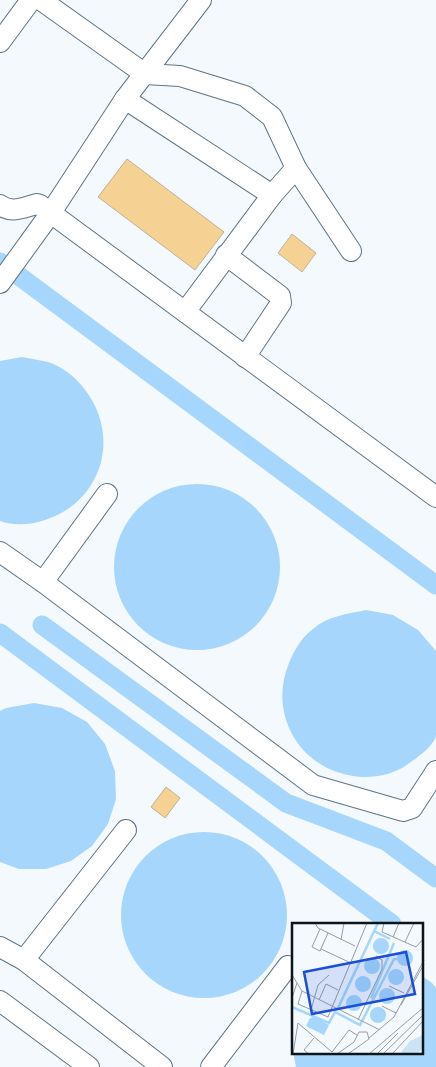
<svg xmlns="http://www.w3.org/2000/svg" width="436" height="1067" viewBox="0 0 436 1067" font-family="Raleway,sans-serif">
<style>
.water{fill:#a6d6fb}
.lines{fill:none;stroke-linecap:round;stroke-linejoin:round}
.canal{stroke:#a6d6fb;stroke-width:19}
.building{fill:#f5d293;stroke:#bfb299}
.minor-casing{stroke:#5e7485;stroke-width:22}
.minor{stroke:#fff;stroke-width:20}
.inset-river{fill:none;stroke:#a6d6fb;stroke-width:2.5}
.inset-road{fill:none;stroke:#979ea3;stroke-width:1}
.view{fill:#1d4ed8;fill-opacity:0.15;stroke:#1d4ed8;stroke-width:2.5}
.inset-edge{fill:none;stroke:#0c151b;stroke-width:2.5}
</style>
<rect width="100%" height="100%" fill="#f4f9fd"/>
<g class="water">
<path d="M22,357C31,359 40,360 48,362C61,366 74,376 82,386C122,433 104,501 45,520C31,525 14,526 0,521V361Z"/>
<circle cx="197" cy="567" r="83"/>
<path d="M366,610L393,615L418,630L436,651C436,671 436,691 436,712C436,719 436,728 436,735C434,746 417,758 408,764C396,773 380,777 365,777C305,776 266,718 289,663C294,650 302,637 313,629C328,616 347,614 366,610Z"/>
<path d="M34,703L62,708L87,722L105,744L115,771L116,799L108,824L92,846L71,861L46,869H19L0,862V711L6,708Z"/>
<circle cx="204" cy="915" r="83"/>
<path d="M422,976L432,983L436,988V1067H296L292,1047L293,1036L294,1053H422Z"/>
</g>
<g class="lines">
<g class="canal">
<path d="M0,262L436,585"/>
<path d="M42,625L286,803L386,841L436,878"/>
<path d="M0,633L392,924"/>
</g>
</g>
<g class="building">
<path d="M127,159L224,232L195,270L98,197Z"/>
<path d="M292,234L316,253L302,272L278,253Z"/>
<path d="M166,787L180,798L165,818L151,807Z"/>
</g>
<g class="lines">
<g class="minor-casing">
<g id="minor">
<path d="M41,0L145,74L180,76L245,96L272,117L296,168L351,251"/>
<path d="M0,42L31,0"/>
<path d="M125,99L272,195L185,312"/>
<path d="M272,195L296,168"/>
<path d="M0,205C12,214 24,207 37,204L40,205L436,497"/>
<path d="M226,255L280,296L281,303L245,357"/>
<path d="M0,283L50,214L125,99L201,0"/>
<path d="M0,552L43,582L313,785L403,811L412,808L436,771"/>
<path d="M43,582L107,494"/>
<path d="M0,947L24,960L162,1067"/>
<path d="M24,960L126,830"/>
<path d="M0,1001L89,1067"/>
<path d="M211,1067L288,966"/>
</g>
</g>
<use href="#minor" class="minor"/>
</g>
<g transform="translate(292 923)">
<rect width="131" height="131" fill="#f4f9fd"/>
<path d="M131,109V125L125,131H111L109,129L118,118L129,113Z" fill="#cce3f5"/>
<path d="M81 23a8 8 0 1 1 16 0a8 8 0 1 1-16 0ZM105 35a8 8 0 1 1 16 0a8 8 0 1 1-16 0ZM72 43a8 8 0 1 1 16 0a8 8 0 1 1-16 0ZM96 54a8 8 0 1 1 16 0a8 8 0 1 1-16 0ZM63 61a8 8 0 1 1 16 0a8 8 0 1 1-16 0ZM87 73a8 8 0 1 1 16 0a8 8 0 1 1-16 0ZM54 80a8 8 0 1 1 16 0a8 8 0 1 1-16 0ZM78 92a8 8 0 1 1 16 0a8 8 0 1 1-16 0ZM23,94L37,102L32,112L14,103L18,95Z" fill="#a6d6fb"/>
<path class="inset-river" d="M82,8L98,16M79,75L102,20M0,84L37,100L43,89L68,102L102,36H105M45,87L86,0"/>
<path class="inset-road" d="M23,0L26,5L63,23M92,0L90,9L124,24L132,15M28,6L20,24L28,28L36,10M101,14L107,0M49,17L52,0M113,19L122,0M29,26L59,40M0,52L10,68L88,107M97,63L112,70M10,68L6,81L36,94L75,0M0,75L5,60M27,77L34,61L46,67M109,82L132,41M90,83L104,90M19,87L26,62L37,52M66,97L90,46V37L84,33M77,115L102,94L132,37M1,131L6,100L40,129L57,107L65,112M17,131L12,127L22,115M45,131L62,119L67,109H75L77,116L56,131M62,131H78M77,131L132,84M85,131L106,110M91,131L132,91M100,131L132,97"/>
<path class="view" d="M114,29L123,71L20,91L12,49Z"/>
<rect width="131" height="131" class="inset-edge"/>
</g>
</svg>
